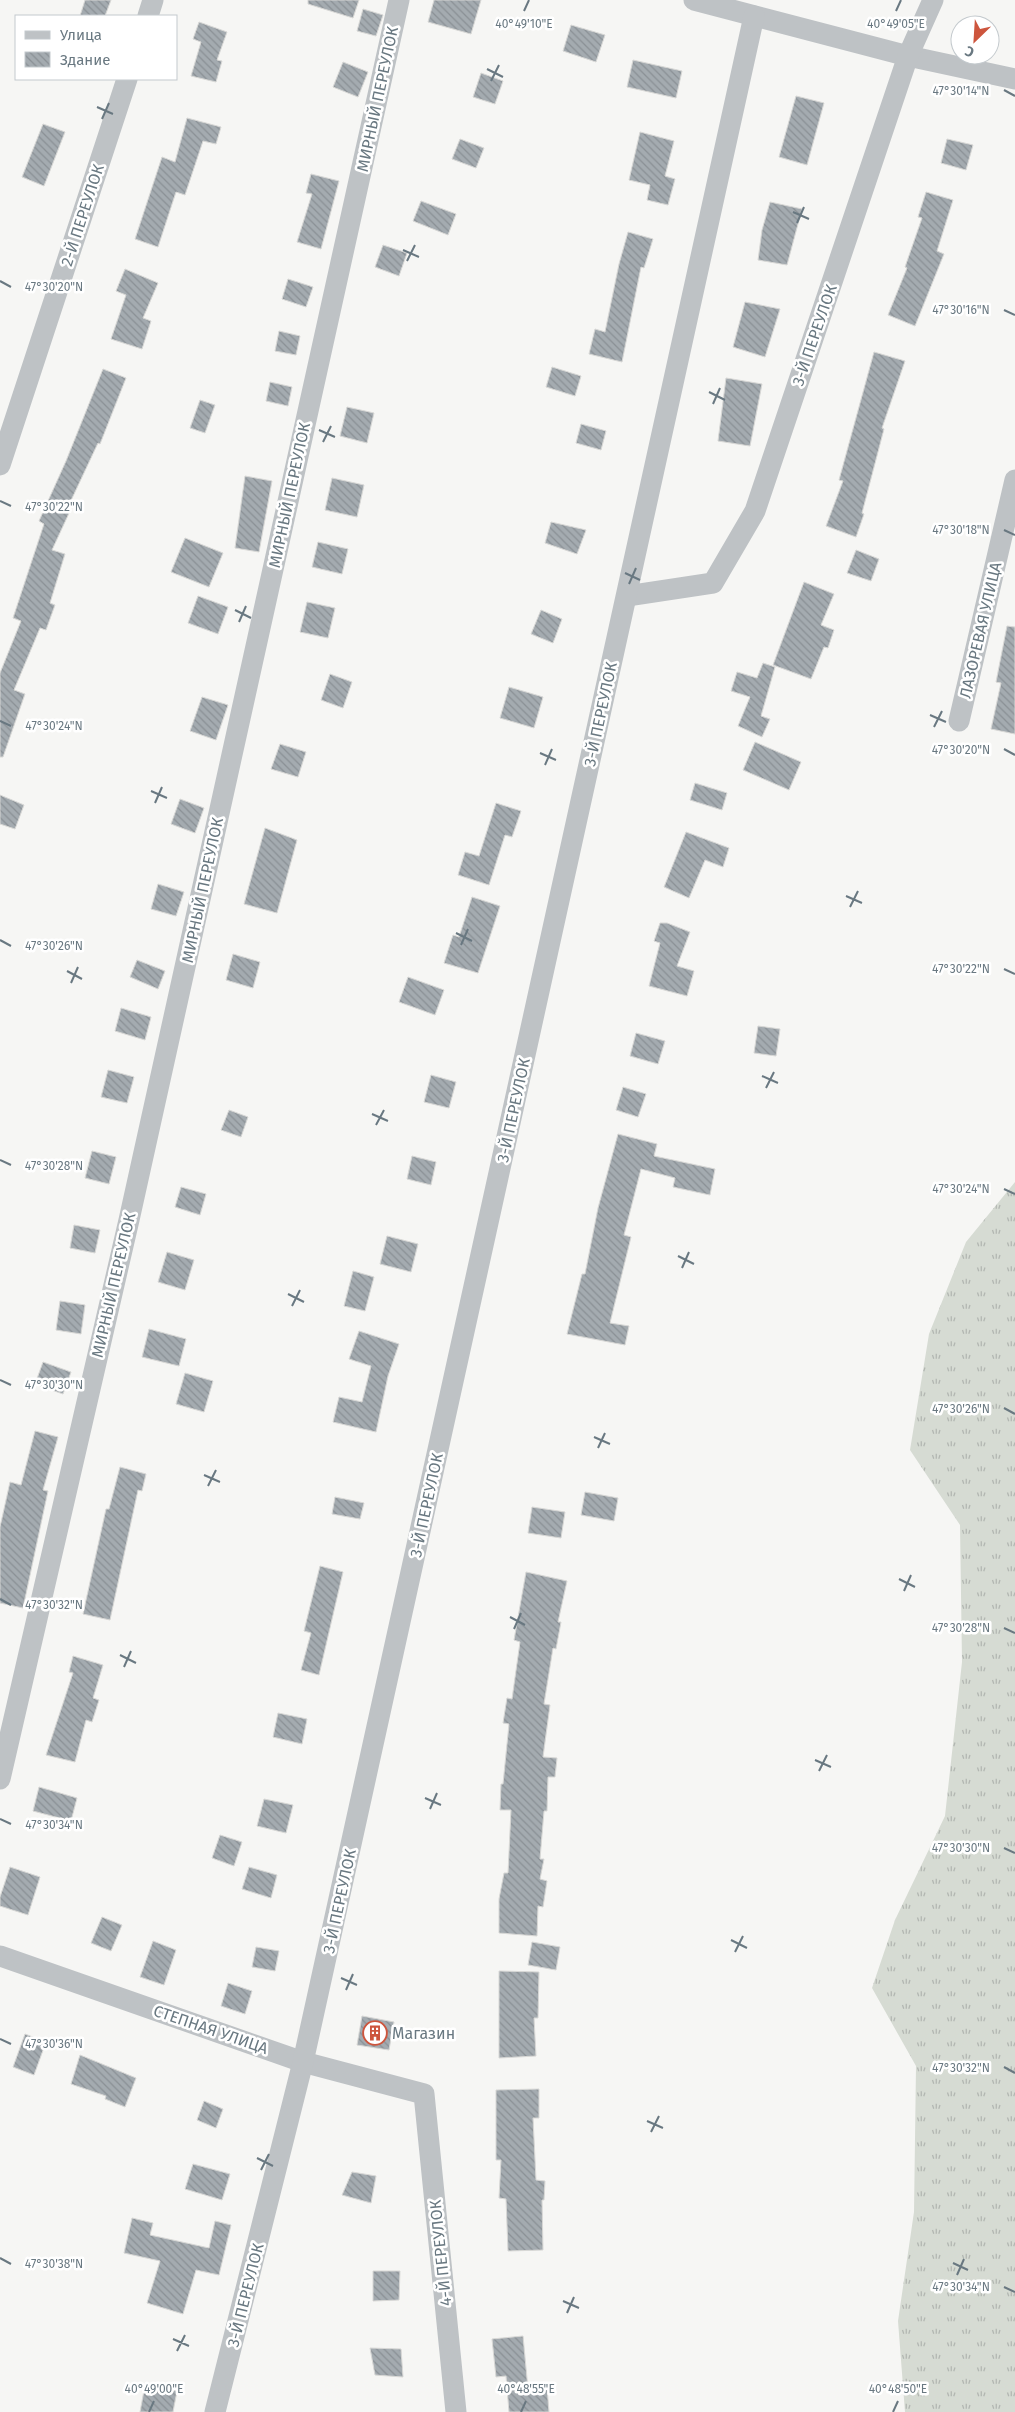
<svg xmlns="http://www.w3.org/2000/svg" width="1015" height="2412" viewBox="0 0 1015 2412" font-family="'Fira Sans',sans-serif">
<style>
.grass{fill:url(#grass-tufts)}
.building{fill:url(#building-back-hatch);stroke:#d8d8d6}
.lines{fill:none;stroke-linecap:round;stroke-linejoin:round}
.street{stroke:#bec2c5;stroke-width:21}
.ticks{fill:none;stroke:#697881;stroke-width:2}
.labels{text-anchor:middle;stroke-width:5;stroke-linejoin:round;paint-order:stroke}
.street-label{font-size:16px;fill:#697881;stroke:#fff}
.poi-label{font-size:16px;fill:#697881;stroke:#fff;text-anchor:start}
.ticks-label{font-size:12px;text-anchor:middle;fill:#697881;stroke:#fff;stroke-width:5;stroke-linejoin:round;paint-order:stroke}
</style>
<defs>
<pattern id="grass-tufts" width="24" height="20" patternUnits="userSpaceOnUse" patternTransform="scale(1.25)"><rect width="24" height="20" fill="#d6dbd3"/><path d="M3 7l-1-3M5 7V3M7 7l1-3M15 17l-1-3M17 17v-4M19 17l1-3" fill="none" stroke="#b2b6b1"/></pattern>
<pattern id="building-back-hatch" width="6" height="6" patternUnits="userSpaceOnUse" patternTransform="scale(1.25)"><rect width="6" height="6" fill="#a4abb0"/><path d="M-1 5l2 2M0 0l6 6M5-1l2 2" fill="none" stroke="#8a9095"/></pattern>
</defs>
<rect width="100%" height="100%" fill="#f6f6f4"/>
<path class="grass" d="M1015,1182V2412H905L898,2321L914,2212L916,2066L872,1988L895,1920L945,1816L962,1662L960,1525L910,1450L929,1334L966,1242Z"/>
<g class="building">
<path d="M85,0H111L105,16H80Z"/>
<path d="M308,0H359L353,18L308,4Z"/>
<path d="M434,0H481L471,34L428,22Z"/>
<path d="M363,9L383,15L376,36L357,31Z"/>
<path d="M199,22L227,32L217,60L222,61L216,82L191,76L201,42L193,39Z"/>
<path d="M571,25L605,35L596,62L563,51Z"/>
<path d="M633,60L682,71L676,98L627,87Z"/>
<path d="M343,62L368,72L358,97L333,87Z"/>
<path d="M481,73L503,81L495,104L473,97Z"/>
<path d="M796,96L824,103L807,165L779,157Z"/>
<path d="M187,118L221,127L216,144L203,141L185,195L176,192L158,247L135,239L162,157L175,162Z"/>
<path d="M43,124L65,132L44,186L22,177Z"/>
<path d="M640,132L674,141L665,176L675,179L668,205L647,200L650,185L629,180Z"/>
<path d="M460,139L484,148L476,168L452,159Z"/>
<path d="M947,139L973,145L966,170L941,163Z"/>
<path d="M311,174L339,181L321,249L297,242L312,194L306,193Z"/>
<path d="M926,192L953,200L937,251L944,254L915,326L888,315L907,268L905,267L922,218L918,217Z"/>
<path d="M421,201L456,214L448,235L413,221Z"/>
<path d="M770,202L802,209L787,265L758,260L762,230Z"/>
<path d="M628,232L653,239L644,268L641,267L622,362L589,354L595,329L605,332L619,264Z"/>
<path d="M383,245L407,253L399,276L375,267Z"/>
<path d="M125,269L158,283L143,318L151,321L142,349L111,339L126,295L116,291Z"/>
<path d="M288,279L313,287L306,307L282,299Z"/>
<path d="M745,302L780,309L765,357L733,347Z"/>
<path d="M279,331L300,336L296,355L275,351Z"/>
<path d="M874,352L905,361L882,428L884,429L862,513L864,514L856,537L826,526L843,481L839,480Z"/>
<path d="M552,367L581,376L575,396L546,387Z"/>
<path d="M103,369L126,378L100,444L98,443L67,509L70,511L52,550L65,554L50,603L55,605L46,630L40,628L14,690L25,694L3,757H0V673L21,621L13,618L44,524L39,521L66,461Z"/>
<path d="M726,378L762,384L750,446L718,441Z"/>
<path d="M270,382L292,387L288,406L266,401Z"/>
<path d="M200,400L215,405L205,433L190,428Z"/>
<path d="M347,407L374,413L367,443L340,436Z"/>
<path d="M581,424L606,431L601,450L576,443Z"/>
<path d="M245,476L272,481L259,552L235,548Z"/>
<path d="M332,478L364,485L357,517L325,510Z"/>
<path d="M551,522L586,530L577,554L545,543Z"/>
<path d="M185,538L223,553L209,587L171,572Z"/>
<path d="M318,542L348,549L342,574L312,567Z"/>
<path d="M856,550L879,559L871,581L847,573Z"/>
<path d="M804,582L834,594L821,625L834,630L828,648L824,647L811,679L773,665Z"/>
<path d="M198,596L228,607L218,634L188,623Z"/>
<path d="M307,602L335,608L328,638L300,632Z"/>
<path d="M541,610L562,619L553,643L531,634Z"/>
<path d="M1007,626L1015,627V734L991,729L1001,683L996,682Z"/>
<path d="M763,663L775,667L761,716L770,719L762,737L738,726L750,697L731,691L737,672L757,678Z"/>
<path d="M330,674L352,682L343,708L321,700Z"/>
<path d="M509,687L543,697L534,728L500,718Z"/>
<path d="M202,697L228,705L216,740L190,731Z"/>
<path d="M755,742L801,762L789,790L743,770Z"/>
<path d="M280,744L306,752L298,777L271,769Z"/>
<path d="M695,783L727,793L722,810L690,800Z"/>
<path d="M0,795L24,805L15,829L0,824Z"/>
<path d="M180,799L204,808L195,833L171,824Z"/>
<path d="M496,803L521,811L512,837L505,835L489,885L458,875L465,852L479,856Z"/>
<path d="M265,828L297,840L277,913L244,904Z"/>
<path d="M686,832L729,848L723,867L705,860L689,898L664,887Z"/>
<path d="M158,884L184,892L176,916L151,909Z"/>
<path d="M472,897L500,906L478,973L444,963L453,935L459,937Z"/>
<path d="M660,923H667L690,932L677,966L694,971L687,996L649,986L660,943L654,941Z"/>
<path d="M233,954L260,962L253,988L226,980Z"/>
<path d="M137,960L165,971L158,989L130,977Z"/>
<path d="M408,977L444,990L435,1015L399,1002Z"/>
<path d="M121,1008L151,1017L145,1040L115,1031Z"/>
<path d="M758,1026L780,1029L776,1056L754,1053Z"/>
<path d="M636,1033L665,1041L658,1064L630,1056Z"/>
<path d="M108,1070L134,1077L127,1103L101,1097Z"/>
<path d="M431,1075L456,1082L449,1108L424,1102Z"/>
<path d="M623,1087L646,1094L638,1117L616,1110Z"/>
<path d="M229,1110L248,1117L241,1137L221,1130Z"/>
<path d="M618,1134L657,1144L654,1156L715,1169L710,1195L673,1187L675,1178L641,1169L624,1235L631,1237L610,1323L629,1326L625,1345L567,1334L582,1274H585L598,1208Z"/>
<path d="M92,1151L116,1157L109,1184L85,1178Z"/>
<path d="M412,1156L436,1162L431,1185L407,1179Z"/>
<path d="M181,1187L206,1194L200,1215L175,1207Z"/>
<path d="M74,1225L100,1230L95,1253L70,1248Z"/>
<path d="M387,1236L418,1244L411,1272L380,1264Z"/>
<path d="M167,1252L194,1260L185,1290L158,1282Z"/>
<path d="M353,1271L374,1277L365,1311L344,1306Z"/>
<path d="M60,1301L85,1305L81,1334L56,1330Z"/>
<path d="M149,1329L186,1339L179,1366L142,1357Z"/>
<path d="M359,1331L399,1344L388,1376L376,1432L333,1422L339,1397L362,1402L371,1366L349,1359Z"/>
<path d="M43,1362L71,1372L63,1394L35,1384Z"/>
<path d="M185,1373L213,1381L204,1412L176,1404Z"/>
<path d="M35,1431L58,1437L43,1490L48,1491L23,1608L0,1603V1527L10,1482L21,1485Z"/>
<path d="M120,1467L146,1474L142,1491L138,1490L110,1620L83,1614L106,1509H109Z"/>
<path d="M585,1492L618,1498L614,1521L581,1515Z"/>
<path d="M335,1497L364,1503L360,1519L332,1514Z"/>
<path d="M532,1507L565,1512L561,1538L528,1533Z"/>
<path d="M320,1566L343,1572L319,1675L301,1670L311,1633L304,1631Z"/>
<path d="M526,1572L567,1581L558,1622H561L556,1649L553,1648L544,1704L550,1705L543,1757L557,1758L555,1777H548L547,1811H544L540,1859H544L540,1879L547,1881L543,1907L538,1906L537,1936L499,1933V1899L504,1873H508L511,1810H500L501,1784H503L509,1724L503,1723L507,1698L512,1699L520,1642L514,1640Z"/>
<path d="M73,1656L103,1665L93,1698L99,1700L92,1722L86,1720L75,1762L46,1755L73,1673L69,1672Z"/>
<path d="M278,1713L307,1719L302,1744L273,1737Z"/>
<path d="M39,1787L77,1798L71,1821L33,1811Z"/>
<path d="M264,1799L293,1805L286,1833L257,1826Z"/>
<path d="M220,1835L242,1842L234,1866L212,1858Z"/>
<path d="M10,1867L40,1877L28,1915L0,1906V1897Z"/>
<path d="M249,1867L277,1875L271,1898L242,1889Z"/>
<path d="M102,1917L122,1925L111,1951L91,1943Z"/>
<path d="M153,1941L176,1950L164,1985L140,1977Z"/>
<path d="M532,1942L560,1947L556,1970L528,1965Z"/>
<path d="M256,1947L279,1951L275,1971L252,1967Z"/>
<path d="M499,1971L539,1972L538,2018H534L536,2056L499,2058Z"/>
<path d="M228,1983L252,1991L245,2014L221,2006Z"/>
<path d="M362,2016L394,2022L389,2050L357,2045Z"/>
<path d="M25,2034L46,2042L34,2075L13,2067Z"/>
<path d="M80,2055L136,2078L125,2107L105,2099L106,2096L71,2084Z"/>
<path d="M539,2089V2118H533L536,2180L545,2181L544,2200H542L543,2250L508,2251L506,2199L499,2198L501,2160H496V2090Z"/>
<path d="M204,2101L223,2109L216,2128L197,2120Z"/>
<path d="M193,2164L230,2174L222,2200L185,2189Z"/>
<path d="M352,2172L376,2176L371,2203L342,2195Z"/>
<path d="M132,2218L153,2223L150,2235L209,2248L215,2221L231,2225L219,2275L196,2270L183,2314L147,2303L160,2261L124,2253Z"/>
<path d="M373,2271H400L399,2300L373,2301Z"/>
<path d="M523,2336L528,2389L547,2387L549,2412H509L506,2376L496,2377L492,2339Z"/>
<path d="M370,2348L401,2349L403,2377L375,2375Z"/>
<path d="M145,2385L177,2391L173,2412H140Z"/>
</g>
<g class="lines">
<g class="street">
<path d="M694,0L908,56L1015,79"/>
<path d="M148,16L153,0"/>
<path d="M0,465L127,79"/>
<path d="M627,596L713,583L755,511L908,56L933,0"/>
<path d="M959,721L1015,480"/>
<path d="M0,1779L129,1220L399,0"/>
<path d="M0,1956L303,2062L424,2094L456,2412"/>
<path d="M215,2412L303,2062L754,16"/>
</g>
</g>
<path class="ticks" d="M524,11L529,0M896,11L901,0M487,69L503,77M491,81L499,65M1004,90L1015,96M97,107L113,114M102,119L109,103M793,212L809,219M797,223L804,207M403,250L419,257M407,261L415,245M0,281L11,287M1004,310L1015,315M709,392L725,400M713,404L720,388M319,430L335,437M323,442L331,426M0,501L11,506M1004,530L1015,535M625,573L640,580M629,584L636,568M235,610L251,618M239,622L246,606M930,715L946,722M0,721L11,726M934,727L942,711M1004,749L1015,755M540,753L556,760M545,765L552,749M151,791L167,798M155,803L162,787M846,896L862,903M850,907L858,891M456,933L472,941M0,940L11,946M461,945L468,929M1004,969L1015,974M67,971L82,979M71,983L78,967M762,1076L778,1083M766,1088L774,1072M372,1114L388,1121M376,1125L384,1110M0,1160L11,1165M1004,1189L1015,1194M678,1256L694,1264M682,1268L689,1252M288,1294L304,1302M292,1306L300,1290M0,1380L11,1385M1004,1408L1015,1414M594,1437L610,1444M598,1448L605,1433M204,1475L220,1482M208,1486L216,1470M899,1579L915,1587M904,1591L911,1575M0,1599L11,1605M510,1617L525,1625M1004,1628L1015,1633M514,1629L521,1613M120,1655L136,1663M124,1667L131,1651M815,1760L831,1767M819,1771L827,1755M425,1798L441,1805M430,1809L437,1793M0,1819L11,1824M1004,1848L1015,1853M731,1940L747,1948M735,1952L743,1936M341,1978L357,1985M346,1990L353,1974M0,2039L11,2044M1004,2067L1015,2073M647,2121L663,2128M651,2132L659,2116M257,2158L273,2166M261,2170L269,2154M0,2258L11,2264M953,2263L968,2270M957,2275L964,2259M1004,2287L1015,2292M563,2301L579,2308M567,2313L574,2297M173,2339L189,2346M177,2351L185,2335M149,2412L154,2401M521,2412L526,2401M893,2412L898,2401"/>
<defs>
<g id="building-ring" transform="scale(1.25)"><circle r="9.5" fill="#fff" stroke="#cd553d" stroke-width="1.5"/><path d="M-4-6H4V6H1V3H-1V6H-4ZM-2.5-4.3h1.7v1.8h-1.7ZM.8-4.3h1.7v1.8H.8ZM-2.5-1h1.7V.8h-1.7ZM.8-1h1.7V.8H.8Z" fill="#cd553d"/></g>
</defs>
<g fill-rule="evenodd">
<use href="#building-ring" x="375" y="2033"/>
</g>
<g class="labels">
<g class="street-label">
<text transform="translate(377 99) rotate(-78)" y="6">МИРНЫЙ ПЕРЕУЛОК</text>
<text transform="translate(82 215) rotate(-72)" y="6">2-Й ПЕРЕУЛОК</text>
<text transform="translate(814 335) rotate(-71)" y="6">3-Й ПЕРЕУЛОК</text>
<text transform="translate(289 495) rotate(-78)" y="6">МИРНЫЙ ПЕРЕУЛОК</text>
<text transform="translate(980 630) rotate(-77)" y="6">ЛАЗОРЕВАЯ УЛИЦА</text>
<text transform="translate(600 714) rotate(-78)" y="6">3-Й ПЕРЕУЛОК</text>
<text transform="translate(202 890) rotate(-78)" y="6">МИРНЫЙ ПЕРЕУЛОК</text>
<text transform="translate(513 1110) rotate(-78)" y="6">3-Й ПЕРЕУЛОК</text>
<text transform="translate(113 1285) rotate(-77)" y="6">МИРНЫЙ ПЕРЕУЛОК</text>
<text transform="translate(426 1505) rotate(-78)" y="6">3-Й ПЕРЕУЛОК</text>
<text transform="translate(339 1901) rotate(-78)" y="6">3-Й ПЕРЕУЛОК</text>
<text transform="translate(211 2029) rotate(19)" y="6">СТЕПНАЯ УЛИЦА</text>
<text transform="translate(440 2253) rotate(-96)" y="6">4-Й ПЕРЕУЛОК</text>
<text transform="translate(245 2295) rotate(-76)" y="6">3-Й ПЕРЕУЛОК</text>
</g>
<g class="poi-label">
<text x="392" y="2039">Магазин</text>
</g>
</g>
<g class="ticks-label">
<text x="524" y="28">40°49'10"E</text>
<text x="896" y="28">40°49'05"E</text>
<text x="961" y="95">47°30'14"N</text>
<text x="54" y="291">47°30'20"N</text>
<text x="961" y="314">47°30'16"N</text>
<text x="54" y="511">47°30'22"N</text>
<text x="961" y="534">47°30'18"N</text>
<text x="54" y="730">47°30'24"N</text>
<text x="961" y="754">47°30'20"N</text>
<text x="54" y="950">47°30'26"N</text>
<text x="961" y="973">47°30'22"N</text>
<text x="54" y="1170">47°30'28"N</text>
<text x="961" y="1193">47°30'24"N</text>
<text x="54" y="1389">47°30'30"N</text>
<text x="961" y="1413">47°30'26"N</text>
<text x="54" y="1609">47°30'32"N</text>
<text x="961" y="1632">47°30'28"N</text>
<text x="54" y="1829">47°30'34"N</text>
<text x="961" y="1852">47°30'30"N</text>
<text x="54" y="2048">47°30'36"N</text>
<text x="961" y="2072">47°30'32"N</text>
<text x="54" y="2268">47°30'38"N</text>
<text x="961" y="2291">47°30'34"N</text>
<text x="154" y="2393">40°49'00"E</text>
<text x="526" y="2393">40°48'55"E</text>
<text x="898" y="2393">40°48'50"E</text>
</g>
<rect x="15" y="15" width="162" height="65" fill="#ffffff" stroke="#c3c9cd"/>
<rect x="25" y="31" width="25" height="8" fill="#bec2c5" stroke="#c3c9cd"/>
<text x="60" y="40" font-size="15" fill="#697881">Улица</text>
<rect x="25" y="52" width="25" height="15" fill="url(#building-back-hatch)" stroke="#c3c9cd"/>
<text x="60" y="65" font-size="15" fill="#697881">Здание</text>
<g transform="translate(975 40) rotate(205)"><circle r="24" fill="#ffffff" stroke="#c3c9cd"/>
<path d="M0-4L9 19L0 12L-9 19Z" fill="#cd553d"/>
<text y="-8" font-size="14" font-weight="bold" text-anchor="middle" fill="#697881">С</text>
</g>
</svg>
